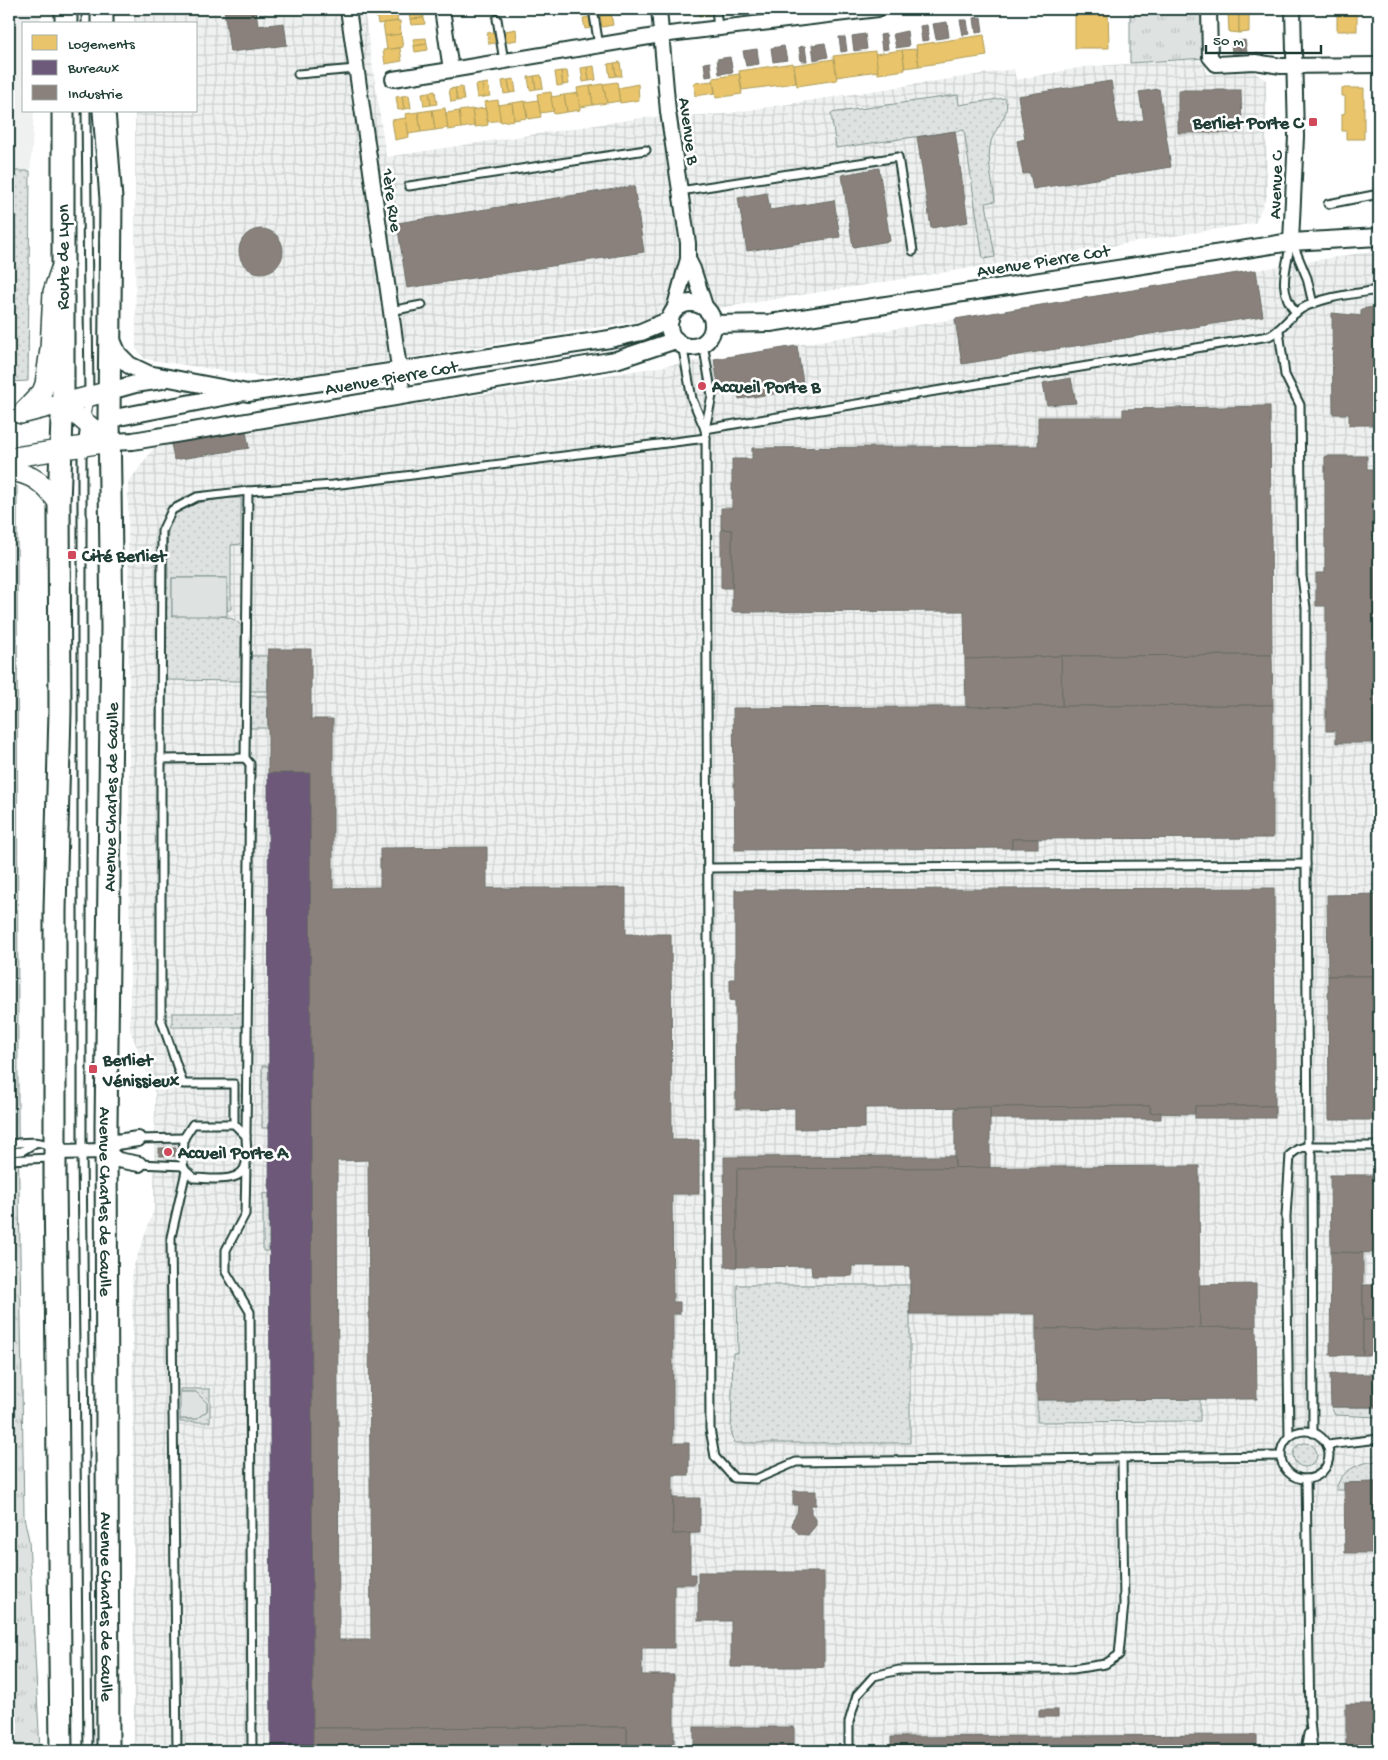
<svg xmlns="http://www.w3.org/2000/svg" width="1388" height="1760" viewBox="0 0 1388 1760" font-family="'Gochi Hand',sans-serif">
<style>
.built{fill:#eef1f0}
.industrial{fill:url(#industrial-grid)}
.grass{fill:url(#grass-dots);stroke:#7e908b}
.park{fill:url(#park-tufts);stroke:#7e908b}
.garden{fill:#dee3e2;stroke:#7e908b}
.homes{fill:#e9c46a;stroke:#ac9c5a}
.offices{fill:#6d597a;stroke:#565165}
.industry{fill:#8a817c;stroke:#6a6d66;fill-rule:evenodd}
.lines{fill:none;stroke-linecap:round;stroke-linejoin:round}
.service-casing{stroke:#1f3d34;stroke-width:11}
.minor-casing{stroke:#1f3d34;stroke-width:18}
.tertiary-casing{stroke:#1f3d34;stroke-width:20}
.secondary-casing{stroke:#1f3d34;stroke-width:22}
.primary-casing{stroke:#1f3d34;stroke-width:25}
.service{stroke:#fff;stroke-width:7}
.minor{stroke:#fff;stroke-width:14}
.tertiary{stroke:#fff;stroke-width:16}
.secondary{stroke:#fff;stroke-width:19}
.primary{stroke:#fff;stroke-width:21}
.poi-dot{fill:#d1495b;stroke:#fff;stroke-width:2}
.labels{text-anchor:middle;stroke-width:5;stroke-linejoin:round;paint-order:stroke}
.poi-label{font-size:18px;font-weight:bold;fill:#1f3d34;stroke:#fff;text-anchor:start}
.street-label{font-size:18px;fill:#1f3d34;stroke:#fff}
</style>
<defs>
<pattern id="industrial-grid" width="8" height="8" patternUnits="userSpaceOnUse" patternTransform="scale(1.25)"><rect width="8" height="8" fill="#eef1f0"/><path d="M0 4h8M4 0v8" fill="none" stroke="#ccd0ce"/></pattern>
<pattern id="grass-dots" width="8" height="8" patternUnits="userSpaceOnUse" patternTransform="scale(1.25)"><rect width="8" height="8" fill="#dee3e2"/><path d="M2 2h.1M6 6h.1" fill="none" stroke="#bec4c2" stroke-width="1.8" stroke-linecap="round"/></pattern>
<pattern id="park-tufts" width="24" height="20" patternUnits="userSpaceOnUse" patternTransform="scale(1.25)"><rect width="24" height="20" fill="#dee3e2"/><path d="M3 7l-1-3M5 7V3M7 7l1-3M15 17l-1-3M17 17v-4M19 17l1-3" fill="none" stroke="#bec4c2"/></pattern>
</defs>
<rect width="100%" height="100%" fill="#fff"/>
<filter id="ink" filterUnits="userSpaceOnUse"><feTurbulence type="fractalNoise" baseFrequency=".02" numOctaves="2"/><feDisplacementMap in="SourceGraphic" scale="10" xChannelSelector="R" yChannelSelector="G"/><feConvolveMatrix kernelMatrix="1 2 1 2 8 2 1 2 1" color-interpolation-filters="sRGB"/></filter>
<g filter="url(#ink)">
<path class="built" d="M9,9H41L40,24H24V111H34L30,180L28,381L9,382Z"/>
<g class="industrial">
<path d="M134,9H364L386,157L641,118L724,114L1014,69L1016,80L1084,67L1205,58L1206,74L1252,71L1266,80L1267,196L1255,223L305,374L265,377L145,359L136,349L135,111H196V24H134Z"/>
<path d="M1379,250V1751H134L132,1271L154,1209L155,1093L130,1030L128,483L156,445L691,362Z"/>
</g>
<g class="grass">
<path d="M958,95L959,105L1005,98C1012,114 994,128 991,142C986,160 993,183 995,201L986,203L995,257L983,259L964,130L836,148L831,113Z"/>
<path d="M9,171H30L28,381L9,382Z"/>
<path d="M231,498H241V544L231,545V609L227,611L226,578H172V616C189,616 232,610 241,626V681L165,680V578H168C167,512 161,506 231,498Z"/>
<path d="M249,656H267L268,691H249Z"/>
<path d="M249,696H267L268,728H250Z"/>
<rect x="172" y="1013" width="71" height="14"/>
<rect x="262" y="1066" width="7" height="62"/>
<path d="M263,1193L269,1194V1251H263Z"/>
<path d="M737,1285H910V1443H735L731,1431L733,1353H738Z"/>
<path d="M180,1389H210V1422H180V1419H196L207,1411V1403L196,1392H180Z"/>
<path d="M1200,1399V1421L1037,1422V1400Z"/>
<path d="M1331,1407H1379V1417L1335,1415Z"/>
<circle cx="1305" cy="1455" r="12"/>
<path d="M1379,1461V1482L1344,1483V1490H1336C1340,1470 1360,1462 1379,1461Z"/>
</g>
<g class="park">
<path d="M1130,9H1205V58L1130,63Z"/>
<path d="M9,485L17,486L18,1123L24,1517L29,1540L40,1751H9Z"/>
</g>
<g class="garden">
<rect x="172" y="578" width="55" height="38"/>
<path d="M180,1392H196L207,1403V1411L196,1419H180Z"/>
</g>
<g class="homes">
<path d="M396,9L398,21L378,24L376,11Z"/>
<path d="M698,9H710V15L699,16Z"/>
<path d="M1075,9H1108L1109,48H1075Z"/>
<rect x="1337" y="9" width="20" height="3"/>
<path d="M423,11L424,18L410,19L409,13Z"/>
<rect x="1337" y="12" width="20" height="19"/>
<path d="M1228,13H1239V33L1229,32Z"/>
<path d="M1239,13H1249V32L1239,33Z"/>
<path d="M611,14L613,25L602,27L600,16Z"/>
<path d="M589,17L591,28L585,29L583,18Z"/>
<path d="M424,18L425,24L411,25L410,19Z"/>
<path d="M400,21L401,34L385,36L383,23Z"/>
<path d="M516,29L517,40L506,42L505,31Z"/>
<path d="M494,32L495,43L489,44L487,33Z"/>
<path d="M401,34L403,47L387,50L385,36Z"/>
<path d="M984,35L987,56L919,66L916,45Z"/>
<path d="M426,38L427,44L414,46L413,39Z"/>
<path d="M427,44L428,50L415,52L414,46Z"/>
<path d="M400,48L402,61L385,64L383,50Z"/>
<path d="M916,49L919,66L905,68L902,50Z"/>
<path d="M902,50L905,70L878,74L875,54Z"/>
<path d="M875,51L878,71L836,77L833,56Z"/>
<path d="M834,59L837,80L797,86L794,65Z"/>
<path d="M620,62L622,76H616L614,63Z"/>
<path d="M614,63L616,76L610,77L608,64Z"/>
<path d="M793,63L796,83L742,90L739,71Z"/>
<path d="M594,66L596,80L589,81L587,67Z"/>
<path d="M587,67L589,81L583,82L581,68Z"/>
<path d="M561,71L563,85L557,86L555,72Z"/>
<path d="M561,71H567L569,84L563,85Z"/>
<path d="M739,74L742,94L716,98L713,78Z"/>
<path d="M541,75L543,88L536,89L534,76Z"/>
<path d="M534,76L536,89L530,90L528,77Z"/>
<path d="M514,79L516,92L510,93L508,80Z"/>
<path d="M508,80L510,93L504,94L502,81Z"/>
<path d="M713,81L715,93L695,96L694,83Z"/>
<path d="M617,82L620,101L607,103L603,84Z"/>
<path d="M488,83L490,96L484,97L482,84Z"/>
<path d="M482,84L484,97L477,98L475,85Z"/>
<path d="M603,84L607,103L593,105L590,86Z"/>
<path d="M638,84L639,100L620,103L618,88Z"/>
<path d="M590,86L593,105L580,107L577,88Z"/>
<path d="M462,87L464,100L457,101L455,88Z"/>
<path d="M455,88L457,101L451,102L449,89Z"/>
<path d="M1342,88H1364V139H1346V131H1342V114L1345,113V96H1342Z"/>
<path d="M435,91L437,104L431,105L429,92Z"/>
<path d="M429,92L431,105L424,106L422,93Z"/>
<path d="M551,92L554,111L540,113L537,94Z"/>
<path d="M578,93L580,110L567,112L564,95Z"/>
<path d="M409,95L411,108L404,109L402,96Z"/>
<path d="M564,95L567,112L554,114L551,97Z"/>
<path d="M402,96L404,109L398,110L396,97Z"/>
<path d="M498,100L501,120L488,122L484,102Z"/>
<path d="M538,100L541,117L528,119L525,102Z"/>
<path d="M525,101L527,118L514,120L512,103Z"/>
<path d="M512,103L514,120L501,122L498,105Z"/>
<path d="M445,108L448,128L435,130L432,110Z"/>
<path d="M485,108L488,125L475,127L472,110Z"/>
<path d="M472,109L474,126L461,128L459,111Z"/>
<path d="M432,110L435,130L421,132L418,112Z"/>
<path d="M459,111L461,128L448,130L446,113Z"/>
<path d="M418,112L421,132L408,134L405,114Z"/>
<path d="M406,118L409,137L395,140L392,120Z"/>
</g>
<path class="offices" d="M268,773H310L313,1751H271Z"/>
<g class="industry">
<path d="M224,9H256L258,26L284,23L287,45L230,52Z"/>
<path d="M981,17L983,32L976,33L974,18Z"/>
<path d="M960,20H967L969,34L963,35Z"/>
<path d="M947,22L949,37L936,39L933,24Z"/>
<path d="M927,25L929,40L922,41L920,26Z"/>
<path d="M907,31L909,46L896,48L893,34Z"/>
<path d="M865,34L867,49L854,51L852,36Z"/>
<path d="M886,34L888,49L882,50L880,35Z"/>
<path d="M839,37H845L847,51L841,52Z"/>
<path d="M1245,40L1247,52L1240,53L1239,41Z"/>
<path d="M1239,41L1240,53H1232L1231,42Z"/>
<path d="M825,43L828,57L814,60L812,45Z"/>
<path d="M784,46L787,60L773,62L771,48Z"/>
<path d="M805,46L807,61H801L799,47Z"/>
<path d="M757,49L759,64L746,66L743,51Z"/>
<path d="M730,57L733,72L719,74L717,59Z"/>
<path d="M710,62L712,76L706,77L704,63Z"/>
<path d="M1111,81L1118,124L1144,120L1139,92L1159,89L1171,167L1033,189L1030,173L1023,174L1017,141L1025,139L1018,96Z"/>
<path d="M1178,90H1241L1242,133H1178Z"/>
<path d="M955,131L968,222L931,228L917,137Z"/>
<path d="M879,168L890,241L853,247L842,175Z"/>
<path d="M634,186L644,252L407,288L397,223Z"/>
<path d="M767,193L770,210L834,200L840,237L747,251L738,198Z"/>
<circle cx="261" cy="251" r="22"/>
<path d="M1256,270L1263,316L962,364L955,319Z"/>
<path d="M1379,306V425H1349V414H1333L1332,313L1361,316V309Z"/>
<path d="M797,346L804,389L739,399L736,381L718,384L714,359Z"/>
<path d="M1071,378L1076,403L1047,405L1043,383Z"/>
<path d="M1270,406L1272,655L1061,656L965,659L964,611L732,612V530L721,529V508H732V459H752V448L1038,446V417H1123V409Z"/>
<path d="M246,431L249,448L174,460L171,443Z"/>
<path d="M1325,456H1367V469H1379V743H1336V731H1326V606H1316V573H1325Z"/>
<path d="M721,529L732,530V588H721Z"/>
<path d="M268,649H311V719H333V888L380,887V848L487,847V888H626V934H671L672,1140H699V1194H672L673,1302H680V1314H673V1443H689V1475H673V1534L690,1533V1574H695V1584H674V1648H642V1675H674V1751H627V1727L313,1728L310,773H268ZM368,1160L371,1640H339L337,1161Z"/>
<path d="M1272,655L1273,705L1062,706L1061,656Z"/>
<path d="M1061,656L1062,706L966,707L965,659Z"/>
<path d="M1273,705V838L1012,839V848L735,850L733,708Z"/>
<rect x="1012" y="839" width="26" height="9"/>
<path d="M1274,888L1275,1106H1195V1114L1150,1113V1106L865,1108V1128L795,1129V1108L736,1109L735,1001L730,1000V979H735V890Z"/>
<path d="M1379,894V976H1328L1327,895Z"/>
<path d="M1328,976H1379V1120H1329Z"/>
<path d="M1150,1106V1113L1161,1112V1119H990V1107Z"/>
<rect x="1195" y="1106" width="80" height="12"/>
<path d="M990,1107V1168H955V1108Z"/>
<rect x="159" y="1148" width="17" height="8"/>
<path d="M954,1156L955,1168L737,1169V1267H725L724,1157Z"/>
<path d="M1199,1166L1200,1328L1036,1329V1314H910V1266H852V1276H812L811,1266L737,1267V1169Z"/>
<path d="M1330,1175H1379V1253L1331,1252Z"/>
<path d="M1331,1252L1363,1253V1355H1330Z"/>
<path d="M1256,1284V1327L1200,1328L1199,1285Z"/>
<rect x="1363" y="1285" width="16" height="35"/>
<rect x="1363" y="1320" width="16" height="35"/>
<path d="M1256,1327L1257,1399L1037,1400L1036,1329Z"/>
<path d="M1330,1374H1379V1407H1331Z"/>
<path d="M1379,1482V1553H1345L1344,1483Z"/>
<path d="M793,1491H816V1505H811V1513L816,1519V1525L808,1535L799,1534L792,1526L793,1519L797,1513L798,1505H793Z"/>
<path d="M673,1498H700V1533L673,1534Z"/>
<path d="M698,1572H824V1667H731V1621H698Z"/>
<rect x="1346" y="1704" width="33" height="47"/>
<rect x="1039" y="1710" width="19" height="7"/>
<path d="M627,1727V1751H313V1728Z"/>
<rect x="694" y="1727" width="100" height="24"/>
<path d="M1257,1735V1751H891V1737Z"/>
</g>
<g class="lines">
<g class="service-casing">
<g id="service">
<path d="M86,9V24"/>
<path d="M593,9L599,46"/>
<path d="M716,9L718,29"/>
<path d="M790,9L791,19"/>
<path d="M497,19L504,61"/>
<path d="M298,74L356,69"/>
<path d="M86,111L89,396L82,447V1151L88,1751"/>
<path d="M409,186L646,150"/>
<path d="M680,191L898,157L913,251"/>
<path d="M1328,204L1379,194"/>
<path d="M1291,242C1286,269 1277,290 1296,313"/>
<path d="M1292,242L1307,278L1313,304"/>
<path d="M390,311L422,305"/>
<path d="M1279,331L1285,375L1300,405L1302,576L1306,608V864"/>
<path d="M703,343L712,396L705,429"/>
<path d="M682,344L692,399L705,429L706,438L710,1429L715,1457L734,1478L756,1479L796,1462L1281,1456"/>
<path d="M705,429L1269,336C1282,330 1288,317 1301,309C1324,296 1353,294 1379,290"/>
<path d="M245,758L248,491"/>
<path d="M161,759L162,531L172,510L197,497L248,491L333,485L706,438"/>
<path d="M709,868L1306,864L1308,1146L1312,1154L1313,1433"/>
<path d="M234,1124V1084H183L161,1019V759L245,758L250,764L246,1136"/>
<path d="M138,1139L184,1138"/>
<path d="M9,1144C22,1143 41,1139 52,1148"/>
<path d="M9,1152L22,1151L35,1143"/>
<path d="M9,1160L49,1158L53,1155"/>
<path d="M139,1164L183,1166"/>
<path d="M246,1166L245,1214L226,1250V1272L250,1312L252,1751"/>
<circle cx="1305" cy="1455" r="24"/>
<path d="M1289,1437L1286,1216L1290,1155L1298,1149L1308,1146H1379"/>
<path d="M1327,1445L1379,1439"/>
<path d="M1306,1479L1310,1721L1313,1751"/>
<path d="M177,1751L171,1237L186,1171L183,1166L184,1138L193,1124H234L246,1136C246,1144 248,1155 246,1163C243,1185 209,1178 194,1178L186,1171"/>
<path d="M849,1751V1722L857,1695L874,1676L899,1670L1073,1669L1105,1664L1119,1655L1124,1604L1122,1458"/>
<path d="M1305,1751L1308,1734"/>
</g>
</g>
<g class="minor-casing">
<g id="minor">
<path d="M348,9L403,396"/>
<path d="M442,9L451,70L661,35L878,9"/>
<path d="M659,9L668,112L688,243V259L673,313"/>
<path d="M1209,9L1210,57L1216,64L1255,62L1281,66L1379,65"/>
<path d="M393,79L451,70"/>
<path d="M1291,242L1296,136L1293,9"/>
<path d="M688,259L693,269L706,309"/>
<path d="M106,1151L116,1142L138,1139"/>
<path d="M56,1152L106,1151L118,1160L139,1164"/>
</g>
</g>
<g class="tertiary-casing">
<g id="tertiary">
<circle cx="691" cy="325" r="22"/>
<path d="M713,324L770,323L1291,242L1379,237"/>
<path d="M111,338L118,354L129,365L148,374L248,393L610,339L641,332L670,320"/>
<path d="M110,391L135,384L162,380"/>
<path d="M109,419L238,394"/>
<path d="M109,442L133,441L616,360L676,340"/>
</g>
</g>
<g class="secondary-casing">
<g id="secondary">
<path d="M62,403L109,442"/>
<path d="M25,413L110,391"/>
<path d="M21,414L42,392L45,384L50,349L53,292L60,271"/>
<path d="M9,458L109,442"/>
<path d="M9,471C32,473 46,485 59,504"/>
</g>
</g>
<g class="primary-casing">
<g id="primary">
<path d="M66,9V24"/>
<path d="M102,9V24"/>
<path id="s1" d="M104,111L111,199L109,419L112,628L106,1127L108,1751"/>
<path d="M61,1751L55,1177V910L60,711L59,504L63,389V111"/>
</g>
</g>
<use href="#service" class="service"/>
<use href="#minor" class="minor"/>
<use href="#tertiary" class="tertiary"/>
<use href="#secondary" class="secondary"/>
<use href="#primary" class="primary"/>
</g>
</g>
<g class="poi-dot">
<rect x="1308" y="117" width="10" height="10" rx="2.5"/>
<circle cx="702" cy="386" r="5"/>
<rect x="67" y="550" width="10" height="10" rx="2.5"/>
<rect x="88" y="1064" width="10" height="10" rx="2.5"/>
<circle cx="168" cy="1152" r="5"/>
</g>
<g class="labels">
<g class="poi-label">
<text x="1303" y="128" text-anchor="end">Berliet Porte C</text>
<text x="712" y="392">Accueil Porte B</text>
<text x="82" y="561">Cité Berliet</text>
<text x="103" y="1065">Berliet<tspan x="103" dy="21">Vénissieux</tspan></text>
<text x="178" y="1158">Accueil Porte A</text>
</g>
<g class="street-label">
<text transform="translate(690 131) rotate(82)" y="6">Avenue B</text>
<text transform="translate(1275 185) rotate(-88)" y="6">Avenue C</text>
<text transform="translate(393 200) rotate(82)" y="6">1ère Rue</text>
<text transform="translate(62 257) rotate(-90)" y="6">Route de Lyon</text>
<text transform="translate(1043 260) rotate(-9)" y="6">Avenue Pierre Cot</text>
<text transform="translate(391 377) rotate(-10)" y="6">Avenue Pierre Cot</text>
<text transform="translate(110 797) rotate(-89)" y="6">Avenue Charles de Gaulle</text>
<text dy="6" stroke="none"><textPath href="#s1" startOffset="1091">Avenue Charles de Gaulle</textPath></text>
<text dy="6" stroke="none"><textPath href="#s1" startOffset="1496">Avenue Charles de Gaulle</textPath></text>
</g>
</g>
<rect width="1388" height="1760" fill="none" stroke="#fff" stroke-width="30"/>
<rect x="15" y="15" width="1358" height="1730" fill="none" stroke="#1f3d34" stroke-width="2" filter="url(#ink)"/>
<rect x="22" y="22" width="175" height="90" fill="#ffffff" stroke="#a5b1ae"/>
<rect x="32" y="35" width="25" height="15" fill="#e9c46a" stroke="#a5b1ae"/>
<text x="68" y="48" font-size="15" fill="#1f3d34">Logements</text>
<rect x="32" y="60" width="25" height="15" fill="#6d597a" stroke="#a5b1ae"/>
<text x="68" y="72" font-size="15" fill="#1f3d34">Bureaux</text>
<rect x="32" y="85" width="25" height="15" fill="#8a817c" stroke="#a5b1ae"/>
<text x="68" y="98" font-size="15" fill="#1f3d34">Industrie</text>
<path d="M1206 45v8h115v-8" fill="none" stroke="#1f3d34" stroke-width="2.5"/>
<text x="1213" y="45" font-size="15" fill="#1f3d34" stroke="#ffffff" stroke-width="4" paint-order="stroke">50 m</text>
</svg>
